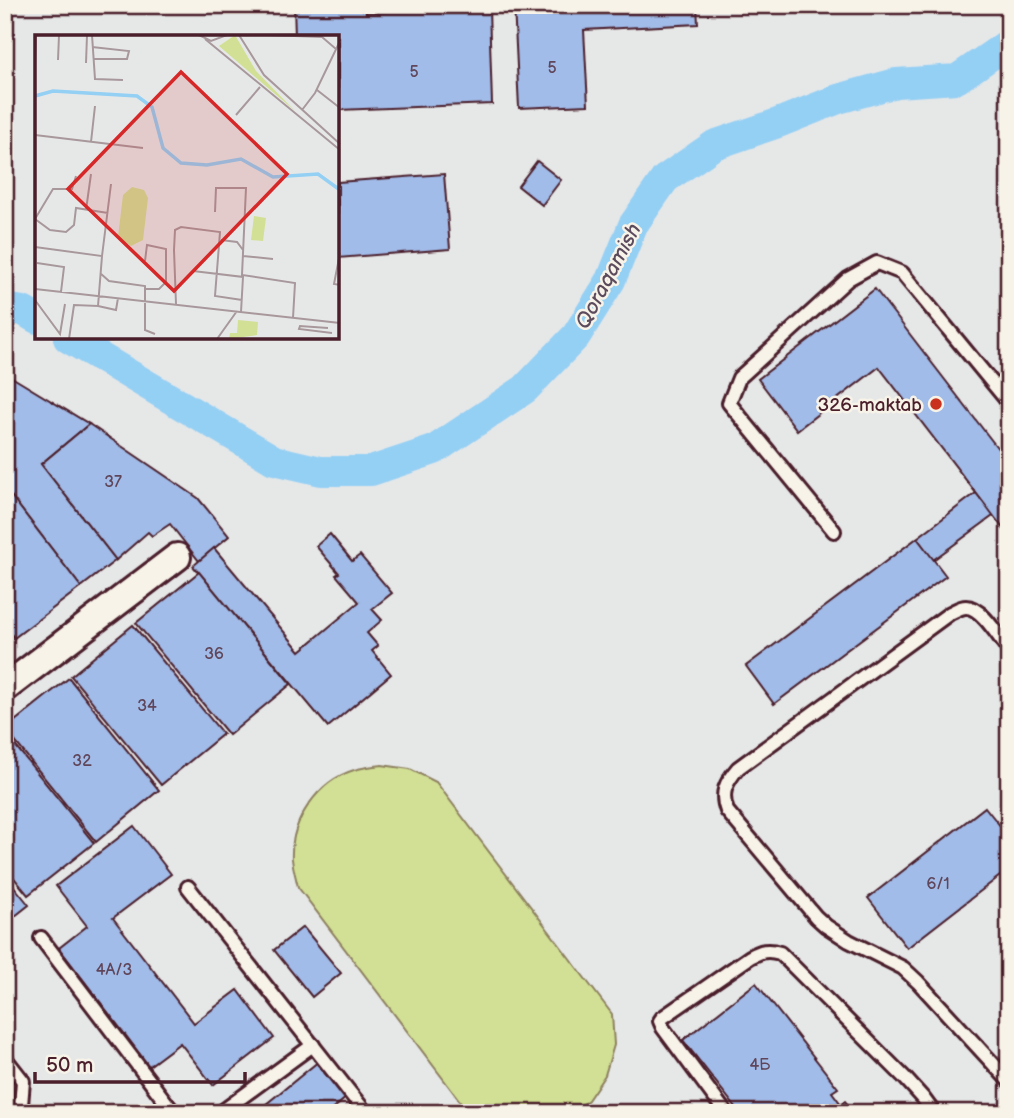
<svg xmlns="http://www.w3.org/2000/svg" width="1014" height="1118" viewBox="0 0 1014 1118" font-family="'Balsamiq Sans',sans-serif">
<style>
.green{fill:#d1e094;stroke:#8e8060;stroke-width:2}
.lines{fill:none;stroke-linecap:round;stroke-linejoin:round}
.canal{stroke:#94cff4;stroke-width:30}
.building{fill:#a1bce9;stroke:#4a1f2b;stroke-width:2}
.service-casing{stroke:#4a1f2b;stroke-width:18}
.minor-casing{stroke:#4a1f2b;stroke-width:32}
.service{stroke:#f7f3e8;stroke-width:12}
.minor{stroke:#f7f3e8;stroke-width:26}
.poi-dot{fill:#c8321e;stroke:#f7f3e8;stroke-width:2.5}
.labels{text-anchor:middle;stroke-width:5;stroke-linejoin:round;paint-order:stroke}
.number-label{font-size:16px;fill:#60465a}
.poi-label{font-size:19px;fill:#4a1f2b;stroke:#f7f3e8;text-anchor:end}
.water-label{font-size:21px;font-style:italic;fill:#5c4b5d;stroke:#f7f3e8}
.inset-river{fill:none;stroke:#94cff4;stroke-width:3.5}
.inset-road{fill:none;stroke:#a8989c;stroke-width:2}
.view{fill:#d62828;fill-opacity:0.15;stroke:#d62828;stroke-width:3.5}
.inset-edge{fill:none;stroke:#4a1f2b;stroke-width:3.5}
</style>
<rect width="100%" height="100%" fill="#e6e8e8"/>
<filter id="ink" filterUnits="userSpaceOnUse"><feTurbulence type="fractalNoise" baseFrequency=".0143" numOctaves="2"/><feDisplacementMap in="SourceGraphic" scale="14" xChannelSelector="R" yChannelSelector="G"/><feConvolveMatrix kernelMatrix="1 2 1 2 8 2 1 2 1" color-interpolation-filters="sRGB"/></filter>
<g filter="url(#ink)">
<path class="green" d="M382,765L410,769L436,782L612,1014L614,1045L605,1075L588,1100L572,1113H469L298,887C296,878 293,868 292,859C290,821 318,781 354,770C363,767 373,766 382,765Z"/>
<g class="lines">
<g class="canal">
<path d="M5,308L23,311L37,319"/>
<path d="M68,338L274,460L321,471H371L434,450L525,389L576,336L611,280L633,225L665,179L714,145L778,123L838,99L896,83L957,79L1009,43"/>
</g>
</g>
<g class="building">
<path d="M294,5H365L366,13L489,8L492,104L338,110V37H295Z"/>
<path d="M514,5H583L584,12L673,7V5H697L698,24L584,30L588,105L519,108Z"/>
<path d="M537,161L561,180L542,205L518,186Z"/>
<path d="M444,174L450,249L338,258V182Z"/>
<path d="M875,289L1009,463V536L879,367L797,430L758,379Z"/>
<path d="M5,373L89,424L41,464L116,560L81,587L5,488Z"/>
<path d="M89,424L198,498L229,536L199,561L170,524L152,536L148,532L116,560L41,464Z"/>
<path d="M5,488L81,587L14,638L5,626Z"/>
<path d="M976,493L993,516L933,560L917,538Z"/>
<path d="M330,534L352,561L360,555L392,593L372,609L382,620L367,633L378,646L372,651L391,674L328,727L193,566L214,548L300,651L359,602L336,575L339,573L316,546Z"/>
<path d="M917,538L946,576L774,704L746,666Z"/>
<path d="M199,572L291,684L229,735L136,623Z"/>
<path d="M133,625L223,734L161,785L71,676Z"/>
<path d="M5,626L14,638L5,644Z"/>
<path d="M69,678L159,790L96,842L5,729Z"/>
<path d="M5,733L94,843L28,895L5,867Z"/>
<path d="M985,807L1009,837V869L907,948L868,898Z"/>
<path d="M134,826L171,874L113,918L194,1023L238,990L274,1038L213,1085L180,1043L149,1066L59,948L87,926L56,886Z"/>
<path d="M5,875L29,905L5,924Z"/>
<path d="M303,927L341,973L312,997L274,950Z"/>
<path d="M756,983L838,1088L832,1092L841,1104L845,1101L855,1113H740L683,1040Z"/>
<path d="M319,1061L347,1097L328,1113H271L265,1105Z"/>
</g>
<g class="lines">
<g class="service-casing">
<g id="service">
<path d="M834,531L729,403L739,378L848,279L877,263L902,273L1009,403"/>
<path d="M1009,650C999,638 982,607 966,607C960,607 955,611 950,613L738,768C726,782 720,793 727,811L816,917L826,926L849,941L903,968L918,982L1009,1081"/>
<path d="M188,887L366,1113"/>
<path d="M41,938L174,1113"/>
<path d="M5,1058L23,1081L21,1105L17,1113"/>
<path d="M220,1113L313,1045"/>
<path d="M726,1113L663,1028L660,1021L662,1018L750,957C761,951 767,949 780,953L904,1077L923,1098L934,1113"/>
</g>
</g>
<g class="minor-casing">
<path id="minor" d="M5,688L177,557"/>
</g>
<use href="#service" class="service"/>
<use href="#minor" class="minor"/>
</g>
</g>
<circle class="poi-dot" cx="936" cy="404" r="7"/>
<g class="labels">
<g class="number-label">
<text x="552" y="73">5</text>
<text x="414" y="77">5</text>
<text x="113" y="487">37</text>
<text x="214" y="659">36</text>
<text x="147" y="711">34</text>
<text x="82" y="766">32</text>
<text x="938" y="889">6/1</text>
<text x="114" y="975">4A/3</text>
<text x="760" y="1070">4Б</text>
</g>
<g class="poi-label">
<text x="922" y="411">326-maktab</text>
</g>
<g class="water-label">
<text transform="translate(608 276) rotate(-62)" y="7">Qoraqamish</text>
</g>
</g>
<g transform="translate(35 35)">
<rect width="304" height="304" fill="#e6e8e8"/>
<path d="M200,0L221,36L260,76L184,11ZM97,152L109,155L113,163L108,205L96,211L83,202L88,160ZM219,181L231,183L228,206L216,205ZM203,285L223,287L222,300L194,304L195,298H202Z" fill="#d1e094"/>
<path class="inset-river" d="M0,61L18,56L102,61L117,72L128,113L146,128L172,130L206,124L238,142L283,139L305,155"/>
<path class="inset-road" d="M57,0L60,44L88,45M164,0L176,6L192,0M204,0L229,40L305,109M231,0L287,2L301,14M170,4L305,115M57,12L94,16L92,24H59M23,25L24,0M51,28L52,0M0,30L1,0M282,55L305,73M267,75L280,58L305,6M201,80L225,52M0,100L108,113M56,107L60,71M51,175L56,139M180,177L181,153H211L207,240L260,248L258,283M0,184L15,195L31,197L39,190L41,173L73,178M0,184L18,154H37L41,141M186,205L202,207L208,215M0,212L67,221L63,271L39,270L34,304M305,218L299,249L305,250M67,221L76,149M208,221L238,224M110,226L112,210L131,214V247L124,254H111M2,228L29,232L26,257M158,236L208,242L206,277M65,238L74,246L110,251V295L120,299M0,254L305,288M0,265L25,299L30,269M141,269L139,215L140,195L146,192L185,197L180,261L207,265M63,271L81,275L83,263M293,293L265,291L264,294L297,298M182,304L202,276"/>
<path class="view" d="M146,37L252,139L139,256L33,154Z"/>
<rect width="304" height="304" class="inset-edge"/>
</g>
<rect width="1014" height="1118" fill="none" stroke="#f7f3e8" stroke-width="28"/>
<rect x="14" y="14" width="986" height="1090" fill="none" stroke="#4a1f2b" stroke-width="2.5" filter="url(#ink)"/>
<path d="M35 1072v10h210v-10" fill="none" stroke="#4a1f2b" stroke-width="3.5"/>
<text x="46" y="1072" font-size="21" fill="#4a1f2b" stroke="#f7f3e8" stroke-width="5" paint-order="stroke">50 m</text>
</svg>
